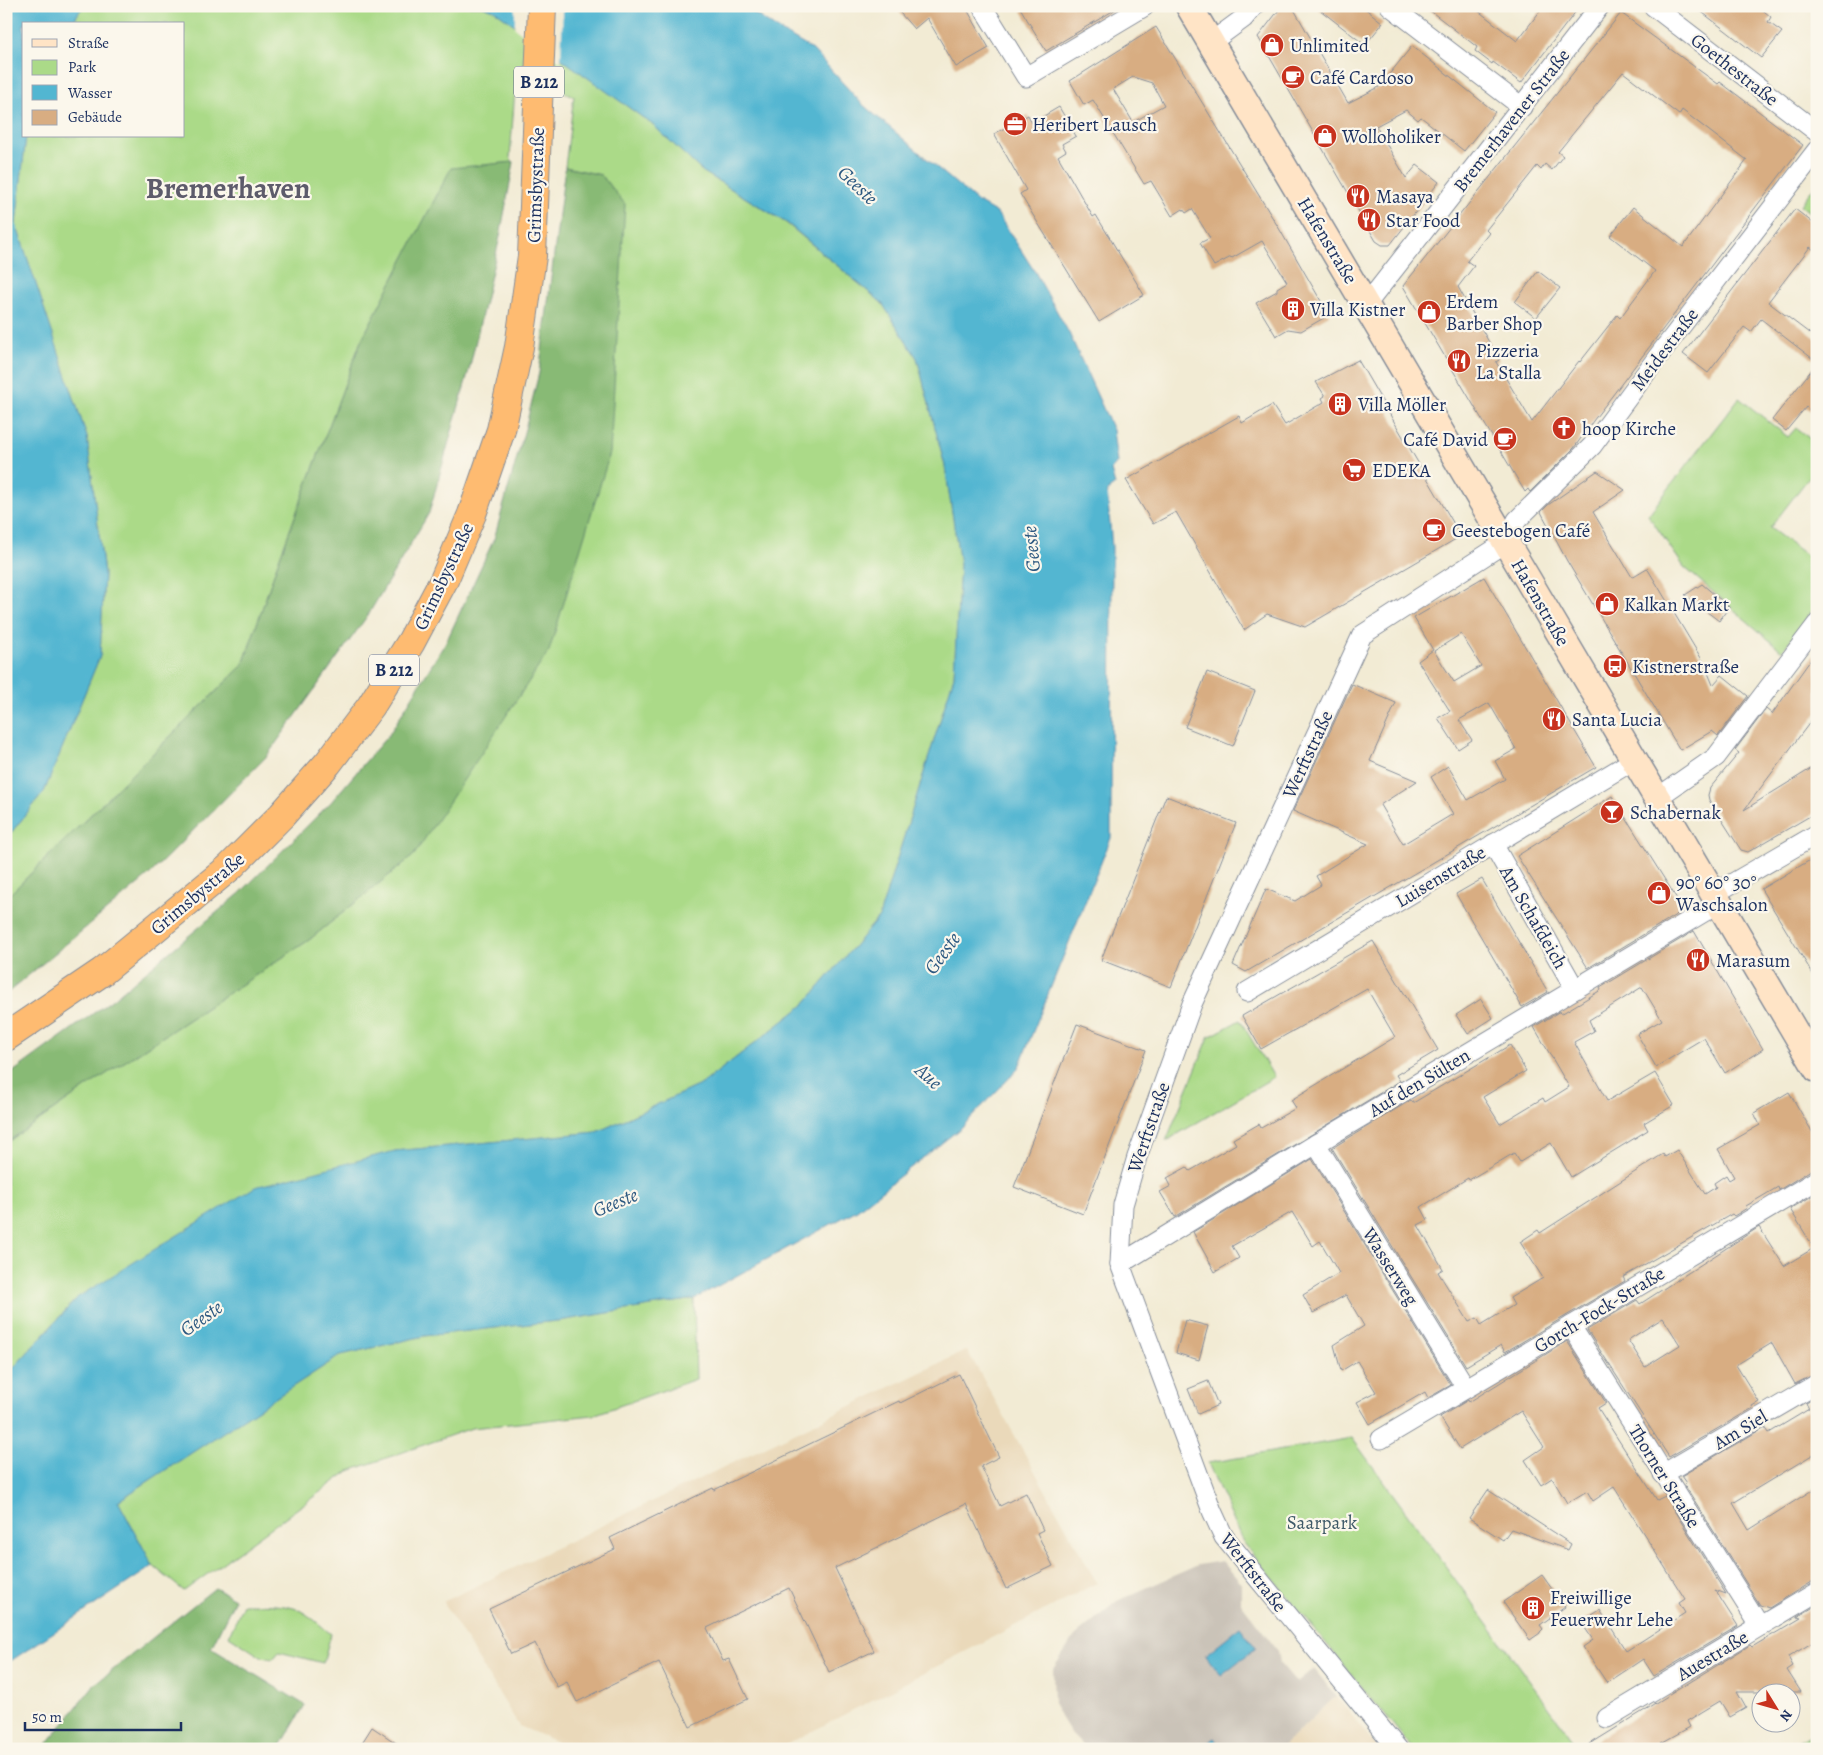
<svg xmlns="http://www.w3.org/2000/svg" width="1823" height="1755" viewBox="0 0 1823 1755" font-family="Alegreya,serif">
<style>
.built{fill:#ead9ba}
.industrial{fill:#cac3b8}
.green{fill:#abda88;stroke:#638473}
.forest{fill:#88ba74;stroke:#527469}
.water{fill:#52b6d1;stroke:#367298}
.pier{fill:#f2ebd4}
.building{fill:#d8ad82;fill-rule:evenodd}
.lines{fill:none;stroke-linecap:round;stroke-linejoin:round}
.street-casing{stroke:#868d99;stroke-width:21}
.secondary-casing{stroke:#868d99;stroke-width:29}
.highway-casing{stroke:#868d99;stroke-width:30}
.street{stroke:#fff;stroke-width:19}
.secondary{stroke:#ffe4c6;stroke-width:26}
.highway{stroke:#febb71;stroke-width:28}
.labels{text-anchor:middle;stroke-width:4.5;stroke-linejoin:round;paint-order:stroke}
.shield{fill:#fbf7ec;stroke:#5e6b89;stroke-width:1}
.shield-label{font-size:18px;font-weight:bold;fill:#1b2f5e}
.poi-label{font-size:19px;fill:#1b2f5e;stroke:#fbf7ec;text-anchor:start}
.street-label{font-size:19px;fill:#1b2f5e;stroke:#fbf7ec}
.park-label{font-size:19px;fill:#3f5a68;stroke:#fbf7ec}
.water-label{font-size:20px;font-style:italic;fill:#2c5880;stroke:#fbf7ec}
.town-label{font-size:29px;font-weight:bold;fill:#5d5b6b;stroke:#fbf7ec}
</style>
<rect width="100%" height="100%" fill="#fbf7ec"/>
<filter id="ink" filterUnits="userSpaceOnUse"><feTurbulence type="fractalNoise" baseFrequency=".02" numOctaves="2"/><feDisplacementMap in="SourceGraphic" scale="10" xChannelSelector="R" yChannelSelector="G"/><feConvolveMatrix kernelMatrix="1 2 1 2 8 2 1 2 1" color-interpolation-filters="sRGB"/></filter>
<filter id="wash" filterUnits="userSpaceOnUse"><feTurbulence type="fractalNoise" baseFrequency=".0096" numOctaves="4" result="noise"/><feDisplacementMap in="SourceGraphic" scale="20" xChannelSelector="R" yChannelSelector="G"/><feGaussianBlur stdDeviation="1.12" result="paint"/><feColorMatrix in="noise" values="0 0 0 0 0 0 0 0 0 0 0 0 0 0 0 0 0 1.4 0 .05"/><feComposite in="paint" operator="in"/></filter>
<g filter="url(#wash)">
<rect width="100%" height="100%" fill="#f2ebd4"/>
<g class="built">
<path d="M967,1350L1097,1583L778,1749H574L519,1726L443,1602Z"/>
<path d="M1336,1696L1379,1749H1280Z"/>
</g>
<path class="industrial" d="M1222,1561L1241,1583V1603L1278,1651L1280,1663L1297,1683L1314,1669L1336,1696L1280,1749H1087L1071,1733L1054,1706L1053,1669L1075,1636L1117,1601L1198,1565Z"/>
<g class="green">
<path d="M85,6H483L494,10L653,125L702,171L786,223L882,303L917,358L945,466L960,564L954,676L879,917L805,1004L702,1084L597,1132L395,1151L78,1297L6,1376V1143L94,1082L309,940L414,855L601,175L565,167L574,96L516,75L510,158L514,162L451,169L361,341L278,562L243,665L6,898V839L44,792L100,656L104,574L87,437L16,224L26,136H184V24H72L79,12Z"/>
<path d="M1817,183V218L1800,205Z"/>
<path d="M1739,398L1788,437L1796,428L1817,444V467L1770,528L1817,563V605L1782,651L1684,567L1648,515Z"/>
<path d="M1240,1020L1274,1077L1166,1141L1209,1037Z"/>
<path d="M694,1299L696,1379L593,1415L472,1428L349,1471L184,1591L153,1566L118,1501L341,1355L424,1336L565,1320Z"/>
<path d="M1352,1438L1579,1749H1413L1243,1542L1208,1463Z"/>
<path d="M243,1604C257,1604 287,1604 299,1610C311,1616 321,1626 331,1634L323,1663L279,1652L273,1659L261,1657L229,1636Z"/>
<path d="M1817,1731V1749H1786Z"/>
</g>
<g class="forest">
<path d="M514,162L499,241L470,366L429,513L368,615L266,757L149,875L6,994V898L243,665L278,562L361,341L451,168Z"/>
<path d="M565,167L601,175L625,204L610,453L549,651L414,855L309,940L94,1082L6,1143V1077L113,999L239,894L332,801L390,733L447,640L494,539L525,429L539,373Z"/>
<path d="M215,1588L235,1599L211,1648L305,1705L279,1749H43L94,1685Z"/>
</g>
<g class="water">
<path d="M6,6H85L79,12L72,24H24V136H26L16,224L87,437L104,574L100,656L44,792L6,839Z"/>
<path d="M483,6H744L774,27L813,50L862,104L978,202L997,213L1035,272L1069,333L1113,430L1117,463L1111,470L1115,485L1107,491L1112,547L1111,838L1018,1069L962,1127L857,1210L694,1299L565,1320L424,1336L341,1355L118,1501L153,1566L6,1664V1376L78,1297L255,1187L395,1151L597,1132L702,1084L805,1004L879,917L954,676L960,564L945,466L917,358L882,303L787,223L702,171L653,125L494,10Z"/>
<path d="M1240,1627L1256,1648L1221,1675L1205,1655Z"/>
<path d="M1214,1738L1222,1749H1201Z"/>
</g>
<path class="pier" d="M515,6H563L561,62L515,28Z"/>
<g id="blocks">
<g class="building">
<path d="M894,6H965L989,48L956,67L927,18L914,29Z"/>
<path d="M1019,6H1121L1046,51Z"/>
<path d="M1282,6H1292L1348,103L1379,87L1412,46L1495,112L1464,151L1421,117L1418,120L1406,110L1376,126L1406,178L1417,165L1439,182L1390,245H1382L1376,241L1258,37Z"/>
<path d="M1315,6H1362L1383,23L1365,45Z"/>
<path d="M1424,6H1472L1517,41L1544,6H1580L1521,83L1493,62L1492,64L1475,51L1477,47Z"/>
<path d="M1694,6H1758L1771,17L1768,22L1782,32L1761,58Z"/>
<path d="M1621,13L1718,84L1720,82L1803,145L1593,421L1574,448L1530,492L1528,489L1525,492L1403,286ZM1623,72L1679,115L1682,110L1747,160L1683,247L1633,207L1610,236L1655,271L1620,318L1617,315L1580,362L1579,361L1532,422L1496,362L1499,360L1458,287L1474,266L1467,261L1489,233L1486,230L1510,200L1537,166L1541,170L1545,164L1552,170L1563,156L1558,152Z"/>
<path d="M1156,27L1280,230L1329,315L1301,331L1288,329L1276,336L1256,303L1277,291V288L1287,282L1262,241L1232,258L1231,257L1214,266L1200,243L1210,238L1192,209L1186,213L1183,209L1172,216L1151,181L1144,184L1093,100L1084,105L1070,81ZM1133,77L1152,83L1164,105L1133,122L1113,89Z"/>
<path d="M1059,107L1076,136L1062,144L1066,151L1058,156L1093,217L1096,215L1144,295L1099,322L1020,194L1026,190L994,134L1028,115L1032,123Z"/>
<path d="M1795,209L1817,226V252L1810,247L1768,302L1817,339V362L1761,319L1751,332L1744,327L1708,373L1683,354Z"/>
<path d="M1538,271L1560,288L1536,318L1515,302Z"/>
<path d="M1358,360L1461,536L1305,627L1267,614L1244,630L1176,512L1153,524L1126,480L1239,416L1242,423L1272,405L1285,425L1324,402L1322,398L1325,396L1316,382Z"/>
<path d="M1817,363V416L1806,407L1786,431L1772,420Z"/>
<path d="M1597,471L1625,490L1593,512L1632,577L1647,568L1704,663L1713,685L1722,675L1748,696L1718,736L1712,731L1680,750L1567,561L1541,512L1548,505Z"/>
<path d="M1484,577L1596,767L1246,972L1233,965L1266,889L1295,901L1321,885L1316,876L1368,844L1293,811L1352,684L1396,703L1370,761L1417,781L1380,805L1403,844L1453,814L1431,777L1448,766L1468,800L1505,779L1495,761L1516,749L1489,703L1459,720L1472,740L1458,749L1438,718L1450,711L1418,661L1433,650L1414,618ZM1461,634L1481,666L1454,682L1434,651Z"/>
<path d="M1702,584L1729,607L1719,621L1685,595Z"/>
<path d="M1817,651V713L1744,810L1817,765V812L1748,852L1741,850L1709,800L1708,795L1710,788L1739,753L1735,750L1766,709L1772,714Z"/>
<path d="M1207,672L1255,691L1233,746L1185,727Z"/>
<path d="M1166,796L1236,823L1171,987L1101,960Z"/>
<path d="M1612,796L1684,910L1588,968L1517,856Z"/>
<path d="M1817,856V981L1761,889Z"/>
<path d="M1482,879L1548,992L1522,1007L1456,894Z"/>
<path d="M1694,931L1763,1049L1725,1073L1704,1038L1656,1067L1637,1034L1662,1020L1642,987L1589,1020L1594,1031L1574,1042L1607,1101L1655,1073L1674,1105L1644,1123L1648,1130L1571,1177L1551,1143L1520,1162L1514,1153L1469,1180L1468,1178L1421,1207L1428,1220L1418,1225L1443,1269L1438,1272L1469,1322L1477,1318L1481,1325L1514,1305L1510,1298L1543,1278L1520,1242L1538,1230L1540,1233L1663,1154L1665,1157L1677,1150L1705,1194L1716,1187L1714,1183L1726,1175L1729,1180L1734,1177L1718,1149L1760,1125L1754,1113L1789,1092L1817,1140V1169L1811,1170L1779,1190L1778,1187L1746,1206L1747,1208L1734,1216L1732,1214L1623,1277L1625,1281L1505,1352L1501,1345L1466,1366L1332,1148L1411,1100L1413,1103L1510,1045L1526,1071L1483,1097L1500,1124L1543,1098L1545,1102L1569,1087L1534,1027L1560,1011L1561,1014L1601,990L1600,988Z"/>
<path d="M1373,941L1438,1050L1396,1075L1400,1081L1175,1217L1160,1192L1171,1186L1167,1178L1187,1167L1190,1171L1236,1144L1233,1139L1259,1124L1261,1128L1296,1108L1291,1100L1395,1037L1367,989L1261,1049L1242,1016Z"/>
<path d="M1481,999L1493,1018L1468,1034L1456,1015Z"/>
<path d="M1077,1024L1146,1050L1083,1214L1014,1187Z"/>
<path d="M1312,1159L1451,1385L1428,1398L1425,1392L1370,1424L1357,1402L1376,1392L1357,1361L1341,1371L1334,1345L1364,1326L1346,1295L1313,1313L1303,1295L1339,1273L1320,1241L1313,1246L1292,1212L1232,1246L1239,1258L1215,1272L1193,1232Z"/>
<path d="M1817,1193V1373L1795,1384L1772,1343L1736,1365L1759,1402L1752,1406L1753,1408L1669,1457L1587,1330L1637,1300L1640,1304L1759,1227L1784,1266L1814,1248L1790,1209ZM1663,1318L1680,1345L1645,1367L1628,1340Z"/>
<path d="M1185,1320L1208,1326L1199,1360L1176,1353Z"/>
<path d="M1567,1341L1606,1403L1598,1408L1657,1500L1665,1496L1726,1594L1715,1590L1738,1626L1654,1676L1643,1659L1607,1683L1583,1647L1593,1640L1581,1622L1600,1610L1626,1651L1685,1613L1679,1603L1685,1599L1614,1487L1593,1501L1587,1491L1567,1503L1552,1478L1541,1485L1525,1460L1544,1447L1521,1411L1460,1449L1440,1417L1468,1400L1469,1402Z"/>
<path d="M959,1374L999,1457L981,1466L1000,1506L1026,1493L1043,1530L1037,1533L1053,1566L1006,1589L966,1504L835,1568L874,1651L829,1672L789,1588L707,1628L723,1661L729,1659L748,1699L690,1727L659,1662L577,1702L567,1682L557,1687L535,1643L511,1654L489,1609L615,1549L610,1538L713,1488L714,1490L899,1401L900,1403Z"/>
<path d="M1208,1381L1218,1405L1198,1414L1188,1389Z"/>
<path d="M1817,1397V1452L1733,1503L1749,1530L1817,1487V1581L1811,1582L1769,1608L1760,1605L1684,1484L1686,1483L1681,1476L1765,1427L1769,1433L1809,1409L1806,1403Z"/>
<path d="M1488,1490L1571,1544L1568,1550L1511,1529L1503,1540L1469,1518Z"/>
<path d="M1542,1575L1565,1607L1540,1625L1543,1629L1540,1632V1633L1530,1640L1503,1602Z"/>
<path d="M1817,1605V1640L1788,1657L1793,1666L1787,1670L1801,1692H1737L1746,1708L1730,1717L1720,1701L1687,1721L1690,1727L1661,1743L1665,1749H1582L1750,1645L1752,1647L1801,1618L1797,1617Z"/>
<path d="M372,1727L405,1749H358Z"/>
</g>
</g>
</g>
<g filter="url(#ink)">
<use href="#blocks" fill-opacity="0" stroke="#868d99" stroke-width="1"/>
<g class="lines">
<g class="street-casing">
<g id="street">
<path d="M982,6L1026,77L1145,6"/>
<path d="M1390,6L1522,107"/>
<path d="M1653,6L1817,132"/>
<path d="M1210,43L1244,18L1254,6"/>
<path d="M1366,305L1600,6"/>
<path d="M1657,798L1716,757L1817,624"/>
<path d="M1493,844L1575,989"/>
<path d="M1714,894L1817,834"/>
<path d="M1247,992L1634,760"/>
<path d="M1316,1144L1466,1388"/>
<path d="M1120,1264L1316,1144L1719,903"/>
<path d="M1571,1326L1760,1626"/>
<path d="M1381,1439L1817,1180"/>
<path d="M1663,1474L1817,1384"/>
<path d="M1607,1718L1817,1592"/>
<path d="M1398,1749L1224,1537L1212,1511L1120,1264L1123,1205L1137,1157L1192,1004L1362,635L1506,542L1517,520L1592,446L1662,351L1817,150"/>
</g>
</g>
<g class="secondary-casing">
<path id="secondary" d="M1189,6L1817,1069"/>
</g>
<g class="highway-casing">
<path id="highway" d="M6,1037L102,972L230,867L282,815L328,763L371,706L411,642L444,580L472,514L501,430L519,347L532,256L542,6"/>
</g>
<use href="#street" class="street"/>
<use href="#secondary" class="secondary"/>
<use href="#highway" class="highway"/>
</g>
</g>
<defs>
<g id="shop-disc" transform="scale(1.25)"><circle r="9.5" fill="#c8321e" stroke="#fbf7ec"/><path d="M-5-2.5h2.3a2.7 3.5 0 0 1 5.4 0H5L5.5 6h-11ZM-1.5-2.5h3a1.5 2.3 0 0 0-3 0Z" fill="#fff"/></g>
<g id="cafe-disc" transform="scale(1.25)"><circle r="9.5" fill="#c8321e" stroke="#fbf7ec"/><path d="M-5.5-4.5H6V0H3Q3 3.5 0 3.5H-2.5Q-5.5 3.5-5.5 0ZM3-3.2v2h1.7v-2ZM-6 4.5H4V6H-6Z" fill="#fff"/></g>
<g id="office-disc" transform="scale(1.25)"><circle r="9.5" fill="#c8321e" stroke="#fbf7ec"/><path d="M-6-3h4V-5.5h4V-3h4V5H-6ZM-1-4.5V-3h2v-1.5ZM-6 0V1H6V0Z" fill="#fff"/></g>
<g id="restaurant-disc" transform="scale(1.25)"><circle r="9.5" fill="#c8321e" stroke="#fbf7ec"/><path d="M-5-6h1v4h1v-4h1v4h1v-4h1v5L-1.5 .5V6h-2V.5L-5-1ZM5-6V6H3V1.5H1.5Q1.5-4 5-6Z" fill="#fff"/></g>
<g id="building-disc" transform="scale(1.25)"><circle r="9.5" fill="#c8321e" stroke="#fbf7ec"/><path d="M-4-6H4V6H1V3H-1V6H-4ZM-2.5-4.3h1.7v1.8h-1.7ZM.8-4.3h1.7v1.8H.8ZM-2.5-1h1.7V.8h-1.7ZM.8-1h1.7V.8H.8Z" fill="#fff"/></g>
<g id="church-disc" transform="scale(1.25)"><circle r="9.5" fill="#c8321e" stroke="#fbf7ec"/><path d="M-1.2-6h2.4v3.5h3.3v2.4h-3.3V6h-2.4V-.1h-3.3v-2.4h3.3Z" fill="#fff"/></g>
<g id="supermarket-disc" transform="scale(1.25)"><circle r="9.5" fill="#c8321e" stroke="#fbf7ec"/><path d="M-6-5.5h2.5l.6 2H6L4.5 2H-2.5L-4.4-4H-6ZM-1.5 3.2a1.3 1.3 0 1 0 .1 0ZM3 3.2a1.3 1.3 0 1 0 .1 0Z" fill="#fff"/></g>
<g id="bus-disc" transform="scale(1.25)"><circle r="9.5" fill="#c8321e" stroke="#fbf7ec"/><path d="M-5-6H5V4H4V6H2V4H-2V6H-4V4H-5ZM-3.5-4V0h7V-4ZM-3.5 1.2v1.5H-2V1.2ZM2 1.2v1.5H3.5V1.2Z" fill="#fff"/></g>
<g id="bar-disc" transform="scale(1.25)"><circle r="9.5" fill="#c8321e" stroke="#fbf7ec"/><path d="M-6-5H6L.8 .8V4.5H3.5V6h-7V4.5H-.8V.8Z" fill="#fff"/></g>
</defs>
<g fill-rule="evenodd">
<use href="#shop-disc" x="1272" y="45"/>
<use href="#cafe-disc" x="1293" y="77"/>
<use href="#office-disc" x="1015" y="124"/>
<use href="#shop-disc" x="1325" y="136"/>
<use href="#restaurant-disc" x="1358" y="196"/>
<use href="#restaurant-disc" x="1369" y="220"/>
<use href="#building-disc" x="1293" y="309"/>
<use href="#shop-disc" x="1429" y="312"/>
<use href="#restaurant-disc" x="1459" y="361"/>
<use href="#building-disc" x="1340" y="404"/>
<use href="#church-disc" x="1564" y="428"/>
<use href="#cafe-disc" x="1505" y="439"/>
<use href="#supermarket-disc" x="1354" y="470"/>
<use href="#cafe-disc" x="1434" y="530"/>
<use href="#shop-disc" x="1607" y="604"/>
<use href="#bus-disc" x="1615" y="666"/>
<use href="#restaurant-disc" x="1554" y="719"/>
<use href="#bar-disc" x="1612" y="812"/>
<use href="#shop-disc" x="1659" y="893"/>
<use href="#restaurant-disc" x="1698" y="960"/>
<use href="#building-disc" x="1533" y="1608"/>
</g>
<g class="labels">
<g class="shield">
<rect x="514" y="66.5" width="50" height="31" rx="4"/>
<rect x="369" y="654.5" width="50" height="31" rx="4"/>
</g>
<g class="shield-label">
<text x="539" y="88">B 212</text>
<text x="394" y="676">B 212</text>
</g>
<g class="poi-label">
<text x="1290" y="52">Unlimited</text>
<text x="1310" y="84">Café Cardoso</text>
<text x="1032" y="131">Heribert Lausch</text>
<text x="1342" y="143">Wolloholiker</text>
<text x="1376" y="203">Masaya</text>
<text x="1386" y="227">Star Food</text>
<text x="1446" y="308">Erdem<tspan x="1446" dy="22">Barber Shop</tspan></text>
<text x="1310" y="316">Villa Kistner</text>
<text x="1476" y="357">Pizzeria<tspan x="1476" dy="22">La Stalla</tspan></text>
<text x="1358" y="411">Villa Möller</text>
<text x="1582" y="435">hoop Kirche</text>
<text x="1488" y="446" text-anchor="end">Café David</text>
<text x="1372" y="477">EDEKA</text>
<text x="1452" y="537">Geestebogen Café</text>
<text x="1624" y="611">Kalkan Markt</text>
<text x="1632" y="673">Kistnerstraße</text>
<text x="1572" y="726">Santa Lucia</text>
<text x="1630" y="819">Schabernak</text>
<text x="1676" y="889">90° 60° 30°<tspan x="1676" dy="22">Waschsalon</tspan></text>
<text x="1716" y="967">Marasum</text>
<text x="1550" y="1604">Freiwillige<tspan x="1550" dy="22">Feuerwehr Lehe</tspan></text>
</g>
<g class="street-label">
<text transform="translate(1735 69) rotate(38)" y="7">Goethestraße</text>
<text transform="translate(1511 120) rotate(-52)" y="7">Bremerhavener Straße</text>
<text transform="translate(535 185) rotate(-88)" y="7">Grimsbystraße</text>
<text transform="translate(1328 240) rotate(59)" y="7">Hafenstraße</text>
<text transform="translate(1664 349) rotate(-53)" y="7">Meidestraße</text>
<text transform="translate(443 576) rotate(-65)" y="7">Grimsbystraße</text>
<text transform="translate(1541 602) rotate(60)" y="7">Hafenstraße</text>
<text transform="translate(1307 754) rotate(-65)" y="7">Werftstraße</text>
<text transform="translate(1440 876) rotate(-31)" y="7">Luisenstraße</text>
<text transform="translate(197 893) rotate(-40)" y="7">Grimsbystraße</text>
<text transform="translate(1534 917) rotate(60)" y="7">Am Schafdeich</text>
<text transform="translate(1419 1082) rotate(-31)" y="7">Auf den Sülten</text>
<text transform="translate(1148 1127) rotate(-71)" y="7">Werftstraße</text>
<text transform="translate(1391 1266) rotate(58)" y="7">Wasserweg</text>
<text transform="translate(1599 1309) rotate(-31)" y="7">Gorch-Fock-Straße</text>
<text transform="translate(1740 1429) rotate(-31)" y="7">Am Siel</text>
<text transform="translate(1665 1476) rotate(58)" y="7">Thorner Straße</text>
<text transform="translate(1254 1572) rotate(52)" y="7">Werftstraße</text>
<text transform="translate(1712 1655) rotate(-31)" y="7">Auestraße</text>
</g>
<g class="park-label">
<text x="1322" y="1529">Saarpark</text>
</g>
<g class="water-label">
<text transform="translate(858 185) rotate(44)" y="7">Geeste</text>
<text transform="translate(1031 549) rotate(-95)" y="7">Geeste</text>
<text transform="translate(942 953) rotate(-54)" y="7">Geeste</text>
<text transform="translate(929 1076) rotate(42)" y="7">Aue</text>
<text transform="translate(615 1202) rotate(-22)" y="7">Geeste</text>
<text transform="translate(201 1318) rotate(-35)" y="7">Geeste</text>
</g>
<g class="town-label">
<text x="228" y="198">Bremerhaven</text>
</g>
</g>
<rect width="1823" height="1755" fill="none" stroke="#fbf7ec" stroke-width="25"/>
<rect x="22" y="22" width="162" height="115" fill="#fbf7ec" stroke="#a1a7b3"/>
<rect x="32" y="39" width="25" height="8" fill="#ffe4c6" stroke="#a1a7b3"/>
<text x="68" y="48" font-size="15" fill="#1b2f5e">Straße</text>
<rect x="32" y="60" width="25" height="15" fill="#abda88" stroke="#a1a7b3"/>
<text x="68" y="72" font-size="15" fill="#1b2f5e">Park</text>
<rect x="32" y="85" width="25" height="15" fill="#52b6d1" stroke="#a1a7b3"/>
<text x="68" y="98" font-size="15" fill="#1b2f5e">Wasser</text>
<rect x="32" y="110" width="25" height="15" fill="#d8ad82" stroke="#a1a7b3"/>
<text x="68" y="122" font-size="15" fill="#1b2f5e">Gebäude</text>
<g transform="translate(1776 1708) rotate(127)"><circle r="24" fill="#fbf7ec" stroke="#a1a7b3"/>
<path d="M0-4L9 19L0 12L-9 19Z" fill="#c8321e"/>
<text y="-8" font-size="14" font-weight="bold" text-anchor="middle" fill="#1b2f5e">N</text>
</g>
<path d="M25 1722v8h156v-8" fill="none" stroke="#1b2f5e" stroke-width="2.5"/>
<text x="32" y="1722" font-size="15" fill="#1b2f5e" stroke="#fbf7ec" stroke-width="4" paint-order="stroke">50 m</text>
</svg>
